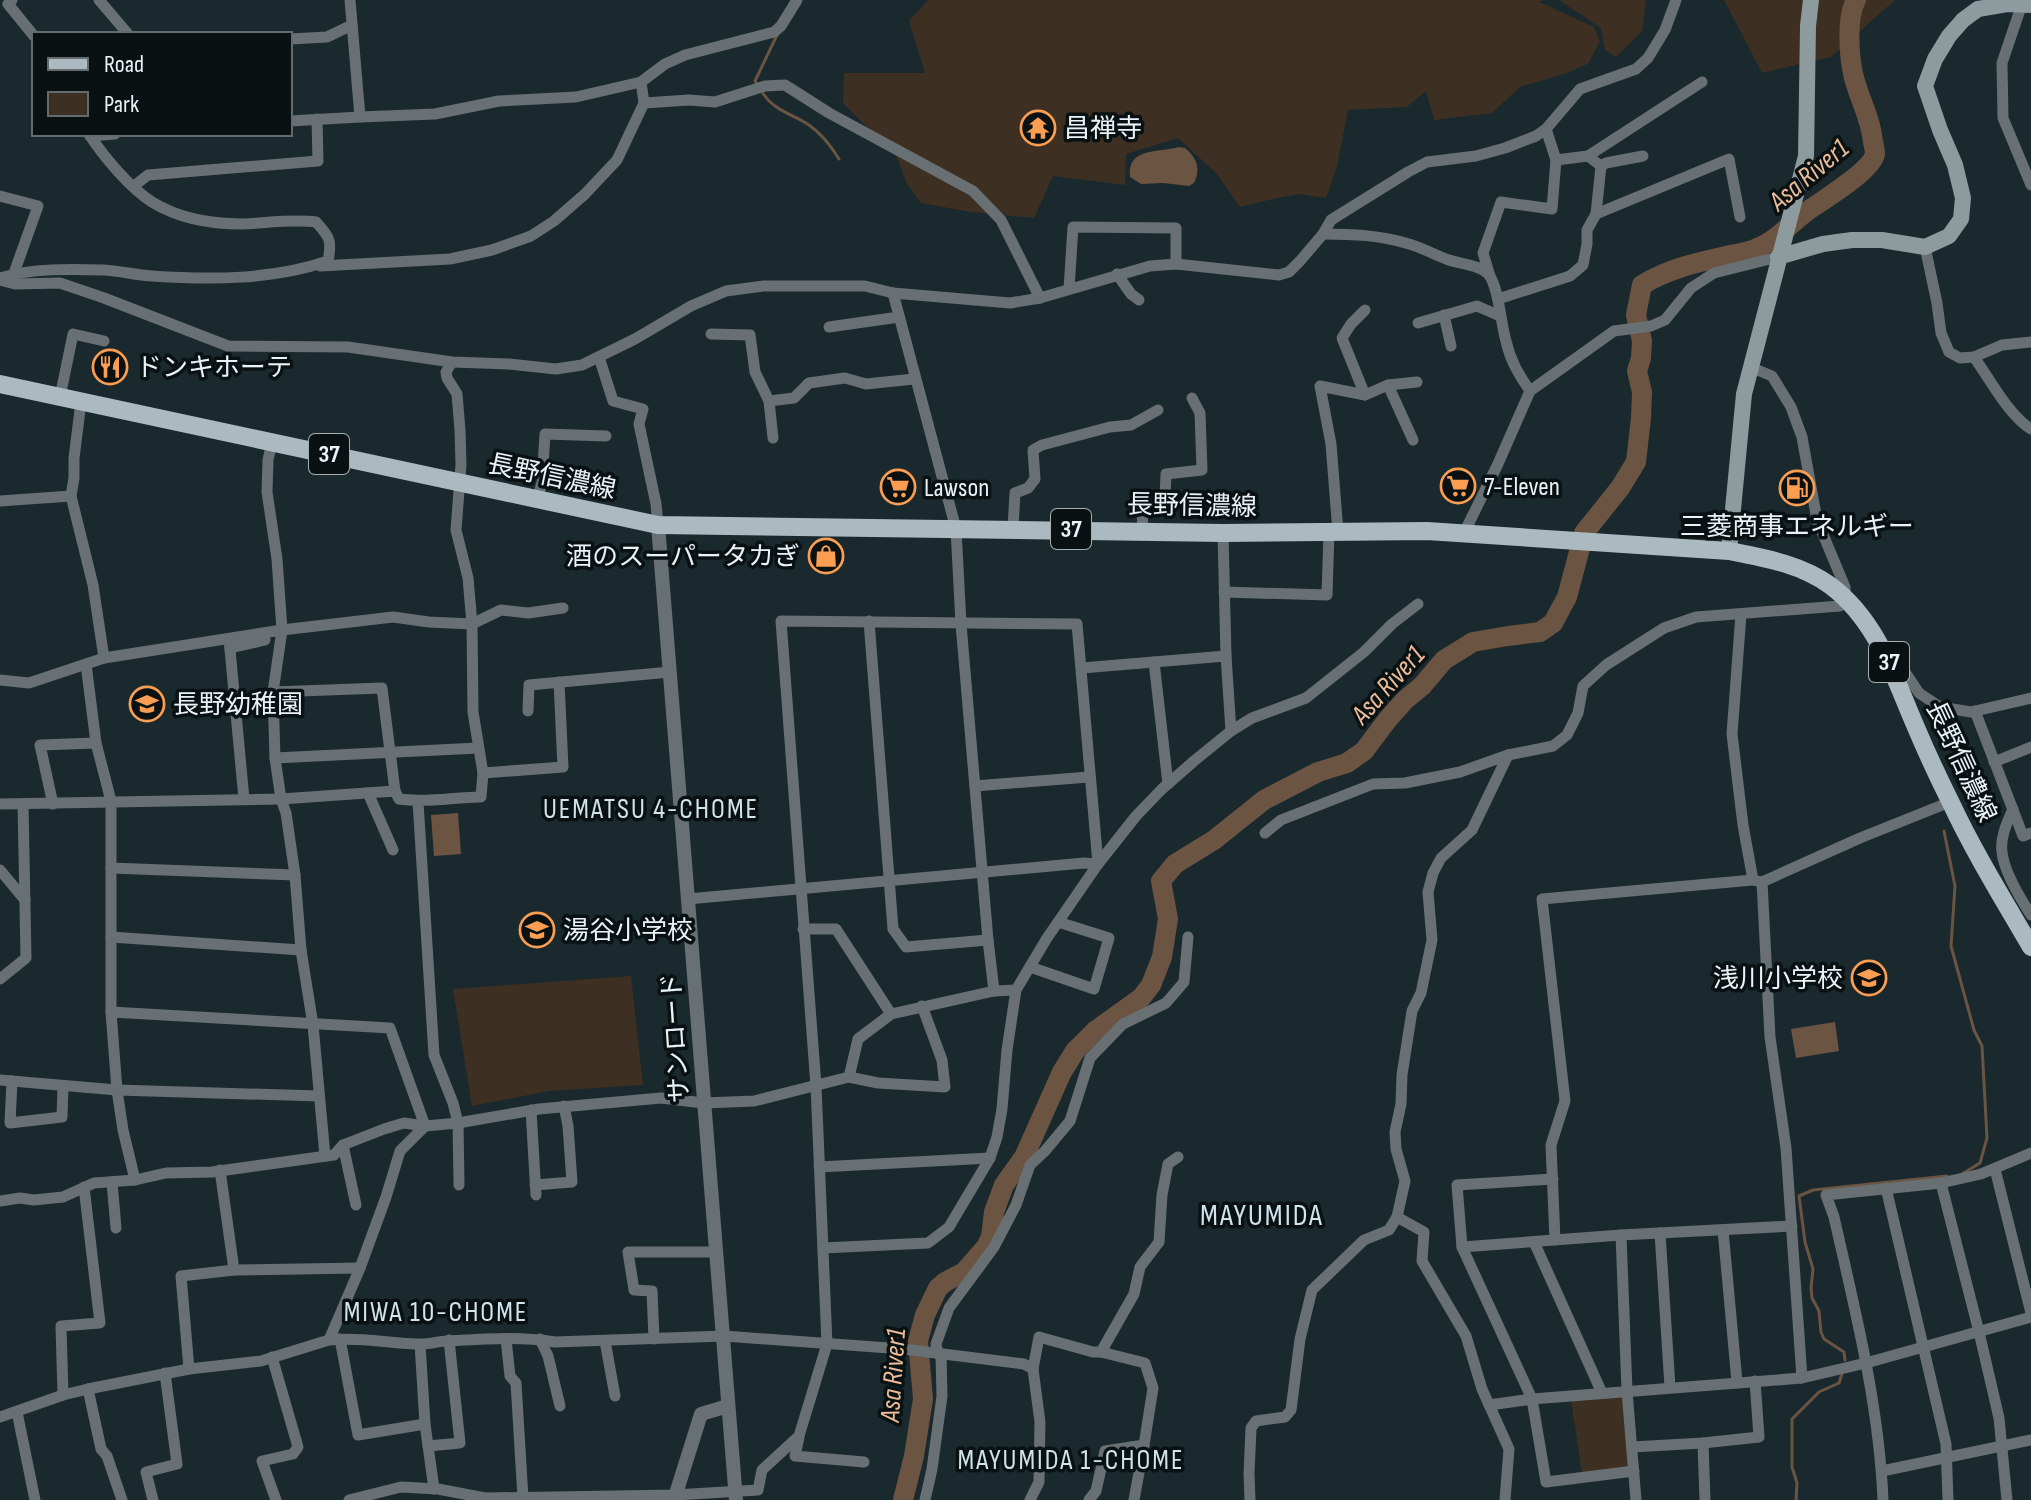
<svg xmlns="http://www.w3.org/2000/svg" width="2031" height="1500" viewBox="0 0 2031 1500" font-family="'Sofia Sans Condensed','Noto Sans JP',sans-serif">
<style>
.green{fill:#3e2f23}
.water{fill:#6c5443}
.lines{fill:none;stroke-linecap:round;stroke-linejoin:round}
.stream{stroke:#6c5443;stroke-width:3}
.river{stroke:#6c5443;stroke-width:20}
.minor{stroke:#687073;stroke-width:11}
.tertiary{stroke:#687073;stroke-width:14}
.secondary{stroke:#8d9a9e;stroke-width:16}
.primary{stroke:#aabac0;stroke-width:18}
.labels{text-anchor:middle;stroke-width:7;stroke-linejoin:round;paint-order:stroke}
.shield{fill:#0a1113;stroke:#a6afb3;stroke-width:2}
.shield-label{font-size:24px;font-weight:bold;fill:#e9f3f7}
.poi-label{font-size:26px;fill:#e9f3f7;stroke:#0a1113;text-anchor:start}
.street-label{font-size:26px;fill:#e9f3f7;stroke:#0a1113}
.water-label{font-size:28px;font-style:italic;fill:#ecbc9a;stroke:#0a1113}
.neighbourhood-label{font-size:28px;letter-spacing:2px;fill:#d0e4eb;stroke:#0a1113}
.quarter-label{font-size:30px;letter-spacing:2px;fill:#d0e4eb;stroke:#0a1113}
</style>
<rect width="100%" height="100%" fill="#19292e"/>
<g class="green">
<path d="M928,0H1544L1539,2L1594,27L1600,41L1588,64L1561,75L1520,87L1492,113L1434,120L1426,91L1407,107L1348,110L1337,167L1326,198L1300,194L1273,199L1240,207L1217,174L1178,138L1126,154L1125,185L1053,176L1034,218L971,212L921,203L906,182L897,157L843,103L844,73H925L909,21Z"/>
<path d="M1559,0H1646L1642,31L1616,57L1605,50L1601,28Z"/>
<path d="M1724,0H1895L1831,57L1762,73Z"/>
<path d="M631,976L643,1085L549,1091L472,1106L453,989Z"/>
<path d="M1625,1394L1632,1468L1582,1473L1571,1400Z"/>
</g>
<g class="water">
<path d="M1179,147L1185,148C1197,158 1201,169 1194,183L1189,186L1163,183L1141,184L1130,177C1127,147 1158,153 1179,147Z"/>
<path d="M458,813L461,854L434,856L431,815Z"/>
<path d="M1835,1022L1839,1051L1796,1058L1791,1029Z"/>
</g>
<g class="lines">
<g class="stream">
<path d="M758,86L755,81L777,35"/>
<path d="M762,92C775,112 791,113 809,125C822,134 831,146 839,159"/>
<path d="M1944,831L1955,886L1951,946L1974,1030L1982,1046L1987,1138L1980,1163L1962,1174"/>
<path d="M1845,1360L1844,1352L1824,1339L1821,1332L1819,1311L1812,1298L1811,1288L1813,1269L1805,1242L1799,1196L1813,1190L1947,1176"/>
<path d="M1796,1500L1797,1483L1792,1467V1419L1819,1392L1839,1383L1842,1374"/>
</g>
<path class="river" d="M903,1500L914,1456L923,1399L918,1341L925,1315L938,1288L945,1282L964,1272L986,1247L991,1237L994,1212L1004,1185L1024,1157L1062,1072L1075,1051L1095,1031L1141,998L1151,985L1162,957L1168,919L1161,881L1175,864L1214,840L1264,800L1318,772L1347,763L1364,751L1388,719L1405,700L1422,686L1444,660L1473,642L1508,636L1540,632L1553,623L1567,597L1584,533L1620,488L1636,462L1641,418L1642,392L1637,371L1641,358L1642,341L1636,315L1642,285C1666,270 1694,263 1722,257C1733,254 1746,253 1757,248C1776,241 1790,224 1806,212C1821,201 1871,172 1875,154C1875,150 1874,146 1873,142C1871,119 1860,100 1854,78C1849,58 1846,18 1856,0"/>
<g class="minor">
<path d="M12,0L8,4L34,36"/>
<path d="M99,0L128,34"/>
<path d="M350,0L360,117L435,114L499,101L576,97L641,82L665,64L685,55L774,32L781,26L797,0"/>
<path d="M2022,4L2002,63L2003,118L2031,185"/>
<path d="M290,39L327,37L352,25"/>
<path d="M644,103L689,100L715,102L765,86L785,85L829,113L973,191L1001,220L1040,298"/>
<path d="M290,121L360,117"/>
<path d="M1546,129L1556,160L1588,156L1702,82"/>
<path d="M90,136L115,134"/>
<path d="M1601,166L1606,163L1643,156"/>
<path d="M134,186L148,175L318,161L317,119"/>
<path d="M0,196L38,206L14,273"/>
<path d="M1596,214L1729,159L1740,217"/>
<path d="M1323,234C1352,234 1380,235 1409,244C1423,248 1435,255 1449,260C1461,264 1481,265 1489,275C1499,288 1501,325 1506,341C1510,360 1519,375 1530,391"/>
<path d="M1925,247L1937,303L1941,333L1949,352L1960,358L1974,357L2002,345L2031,342"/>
<path d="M320,266L450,259L492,250L531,236L554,221L585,194L617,160L644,103L641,82"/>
<path d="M1117,274L1131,294L1139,300"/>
<path d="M1490,276L1483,253L1501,202L1552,209L1556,160"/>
<path d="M0,278C30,268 72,269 104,270C120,271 136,275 152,276C211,280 272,280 328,261C332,241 330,237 316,222C292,219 267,223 242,224C212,224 178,218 152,202C130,188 103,156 89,134"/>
<path d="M0,280L15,284L60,283L104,298L228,346L348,347L452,362L509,364L556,369L582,365L635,339L691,306L726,291L764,286H865L893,293L1010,303L1040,298L1150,266L1176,264L1279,275L1289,272L1300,261L1323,234L1331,220L1408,172L1427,162L1476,156L1505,148L1536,136L1546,129L1580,89L1636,69L1648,58L1665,30L1676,0"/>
<path d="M1069,289L1073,227L1176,228V264"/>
<path d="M893,293L956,529L961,624L988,940L994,991"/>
<path d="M1498,299L1570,276L1583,265L1587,244V230L1596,214L1601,166L1588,156"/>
<path d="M1365,310L1351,324L1342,338L1365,395"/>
<path d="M1444,315L1451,346"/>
<path d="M1418,323L1477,306L1500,316"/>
<path d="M829,327L899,317"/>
<path d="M711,334L750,335L755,372L769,401L773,438"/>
<path d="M599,357L613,401L643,409L639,424L656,504L658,525"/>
<path d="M1974,357C1989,378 2009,416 2031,429"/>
<path d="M1388,385L1413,440"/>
<path d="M60,397L73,334L104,341"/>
<path d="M769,401L794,398L809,383L845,378L866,384L914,379"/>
<path d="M81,402L74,458V478L71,496L93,585L104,658"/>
<path d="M272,442L268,460L267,492L277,559L282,630L273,692L275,758L281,799L286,813L295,875L301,950L313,1025L325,1156"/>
<path d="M537,499L542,483L545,434L606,436"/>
<path d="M0,501L71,496"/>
<path d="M1013,528L1015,493L1028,488L1035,479L1033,450L1042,445L1110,427L1131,425L1158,410"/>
<path d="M1143,531L1142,509L1165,496L1166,474L1202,470L1200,413L1192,398"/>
<path d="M1338,532L1331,444L1320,386L1365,395L1388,385L1417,382"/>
<path d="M1223,533L1226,656L1231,731"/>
<path d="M1464,533L1497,466L1530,391L1614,331L1651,326L1665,320L1691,288L1714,273L1778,257"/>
<path d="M1224,592L1327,595L1329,532"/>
<path d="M1741,614L1732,734L1743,825L1753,880L1762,882L1860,838L1950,802"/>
<path d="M869,621L893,929L906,947L988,940"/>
<path d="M229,639L244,799"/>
<path d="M230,648L265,640"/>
<path d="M1154,662L1168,784"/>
<path d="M1890,663L1901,666L1919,693L1940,707L1971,712L2031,698"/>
<path d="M86,664L96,743L111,801V1012L117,1090L123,1130L135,1180"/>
<path d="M1082,668L1226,656"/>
<path d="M0,680L29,683L104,658L282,630L393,617L429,622L472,624L501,610L528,613L563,608"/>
<path d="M273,692L382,688L395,791"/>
<path d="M528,711L529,685L670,672"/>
<path d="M1975,711L2023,836L2031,833"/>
<path d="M275,758L478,748"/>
<path d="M1994,762L2031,747"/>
<path d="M483,773L563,767L559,682"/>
<path d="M975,786L1089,777"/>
<path d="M368,793L393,850"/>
<path d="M418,802L434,1055L453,1103L458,1123L459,1185"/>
<path d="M0,804L281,799L395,791L399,799C427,803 454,797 481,797L483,773L473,712L472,624L468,578L456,530L461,465L460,430L457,394L447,378L446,372L452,362"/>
<path d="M53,804L40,745L96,743"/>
<path d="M2013,809C2007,823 2000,837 2002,852C2004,872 2020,898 2031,915"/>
<path d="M1265,833L1281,820L1373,784L1405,783L1460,772L1508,755L1553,746L1567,735L1578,713L1583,686L1606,665L1664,628L1696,617L1840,606L1845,599V587L1817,520L1802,437L1791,407L1772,376L1750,367"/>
<path d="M111,868L295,875"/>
<path d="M0,870L25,900"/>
<path d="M1762,882L1770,1037L1786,1148L1802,1378"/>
<path d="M688,899L1084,863L1098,864"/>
<path d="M803,929H836L891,1014"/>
<path d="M111,937L301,950"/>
<path d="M1030,967L1094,989L1109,938L1058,922"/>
<path d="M0,979L26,958L23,804"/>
<path d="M111,1012L390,1028L425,1126"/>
<path d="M849,1077L878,1083L945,1087L942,1060L922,1006"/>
<path d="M0,1080L117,1090L319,1096"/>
<path d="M12,1081L10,1123L62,1117L63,1086"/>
<path d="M531,1110L536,1195"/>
<path d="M343,1145L356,1205"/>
<path d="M819,1167L990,1158"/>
<path d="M1995,1169L2031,1313"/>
<path d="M220,1170L234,1270"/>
<path d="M112,1182L116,1228"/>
<path d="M1941,1183L1979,1332L1999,1418L2007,1500"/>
<path d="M535,1185L572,1182L568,1126L564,1106"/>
<path d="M1886,1188L1946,1444L1948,1500"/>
<path d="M0,1201L20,1198L34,1200L63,1197L94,1183L135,1180L166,1173L212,1172L334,1155L343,1145L384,1129L404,1123L425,1126L458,1123L539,1109L661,1098L704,1103L754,1101L849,1077L858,1039L891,1014L994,991L1016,990"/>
<path d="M1397,1217L1424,1232L1422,1261L1466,1336L1482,1389L1509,1449L1505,1500"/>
<path d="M1792,1226L1621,1235L1462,1247L1532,1399L1802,1378L1866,1363L2031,1317"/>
<path d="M1723,1230L1737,1382"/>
<path d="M1660,1233L1670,1387"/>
<path d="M1621,1235L1627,1391L1636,1500"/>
<path d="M1555,1240L1551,1145L1565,1101L1542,899L1753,880"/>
<path d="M1534,1242L1602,1393"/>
<path d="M1462,1247L1457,1185L1553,1179"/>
<path d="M823,1248L928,1243L949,1227L990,1158L997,1137L1002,1109L1007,1050L1016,990L1047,938L1098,864L1136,816L1162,789L1194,761L1231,731L1252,718L1306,698L1364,652L1392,624L1418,604"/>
<path d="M340,1339L358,1435L425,1424"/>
<path d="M506,1339L510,1376L516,1383L523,1498"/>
<path d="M540,1339L548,1356L560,1406"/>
<path d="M654,1339L652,1291L634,1290L628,1252H717"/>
<path d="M329,1340L360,1268L386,1197L400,1151L425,1126"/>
<path d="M605,1341L615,1396"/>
<path d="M420,1344L425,1424L434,1489"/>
<path d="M938,1354L936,1344L949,1308L994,1247L1016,1205L1030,1165L1045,1151L1070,1121L1090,1058L1123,1024L1166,1003L1184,982L1188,937"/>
<path d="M272,1357L298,1447L293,1454L262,1461L276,1500"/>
<path d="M189,1369L181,1276L234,1270L360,1268"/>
<path d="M88,1389L101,1449L107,1456L122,1500"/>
<path d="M63,1395L61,1326L100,1323L84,1187"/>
<path d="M1489,1405L1532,1399L1546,1482L1634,1471"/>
<path d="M17,1412L35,1500"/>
<path d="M0,1417L63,1395L88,1389L189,1369L261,1361L329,1340C362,1337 385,1343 417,1344C427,1345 438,1341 448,1341C483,1339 521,1336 555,1342L724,1336L903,1349L1024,1364L1033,1369"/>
<path d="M799,1437L795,1456L864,1462"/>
<path d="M1703,1443L1705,1500"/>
<path d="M428,1446L460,1443L449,1340"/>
<path d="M1632,1447L1703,1443L1759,1437L1755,1381"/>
<path d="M1882,1471L2031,1440"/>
<path d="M153,1500L146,1472L177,1464L165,1373"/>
<path d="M349,1500L401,1487L438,1489L485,1498L675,1495L758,1490L762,1470L799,1436L827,1344L816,1086L781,621L1077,624L1098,864"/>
<path d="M925,1500L932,1469L942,1396L941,1355"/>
<path d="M1030,1500L1039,1482L1040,1422L1033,1369L1039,1337L1093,1352H1101L1134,1294L1140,1267L1159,1242L1162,1195L1168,1164L1178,1157"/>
<path d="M1089,1500L1096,1491L1105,1451L1144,1445L1153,1388L1145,1363L1101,1352"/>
<path d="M1134,1500L1144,1445"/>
<path d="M1250,1500L1249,1474L1251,1428L1256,1421L1285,1417L1291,1410L1300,1339L1312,1290L1364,1240L1389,1230L1397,1217L1405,1181L1396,1149L1395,1132L1401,1104L1402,1075L1412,1011L1421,993L1432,940L1428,892L1433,873L1441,858L1472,830L1508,755"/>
<path d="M1883,1500C1879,1404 1855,1310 1834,1217L1826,1195L1941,1183L1981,1174L2031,1153"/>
</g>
<g class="tertiary">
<path d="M658,525L736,1500"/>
<path d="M674,1500L701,1414L728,1406"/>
</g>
<g class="secondary">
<path d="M1778,257L1823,244L1852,240H1882L1925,247L1949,236L1961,219L1963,198L1955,165L1940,130L1925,86L1935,59L1949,36L1963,20L1978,9L2007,4L2031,5"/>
<path d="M1729,551L1744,394L1806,156L1808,26L1811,0"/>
</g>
<path class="primary" d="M0,384L658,525L1223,533L1427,531L1729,551C1765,558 1801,564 1831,586C1877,621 1893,674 1915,725C1926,751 1938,777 1951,803C1974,852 2003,899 2031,947"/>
</g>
<defs>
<g id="temple-ring" transform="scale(1.8)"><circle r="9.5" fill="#0a1113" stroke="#fb9e51" stroke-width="1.5"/><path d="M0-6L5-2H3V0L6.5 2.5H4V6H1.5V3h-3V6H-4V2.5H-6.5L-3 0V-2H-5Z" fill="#fb9e51"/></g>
<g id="restaurant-ring" transform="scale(1.8)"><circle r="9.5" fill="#0a1113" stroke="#fb9e51" stroke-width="1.5"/><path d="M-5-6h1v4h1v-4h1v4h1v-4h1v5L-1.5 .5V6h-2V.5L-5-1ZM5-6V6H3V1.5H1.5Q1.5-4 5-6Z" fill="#fb9e51"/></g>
<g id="supermarket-ring" transform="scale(1.8)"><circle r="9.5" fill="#0a1113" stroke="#fb9e51" stroke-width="1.5"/><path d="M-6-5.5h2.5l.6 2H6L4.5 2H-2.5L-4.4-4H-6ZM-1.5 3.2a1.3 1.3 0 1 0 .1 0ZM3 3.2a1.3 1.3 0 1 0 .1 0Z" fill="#fb9e51"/></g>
<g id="fuel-ring" transform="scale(1.8)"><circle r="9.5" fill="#0a1113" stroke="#fb9e51" stroke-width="1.5"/><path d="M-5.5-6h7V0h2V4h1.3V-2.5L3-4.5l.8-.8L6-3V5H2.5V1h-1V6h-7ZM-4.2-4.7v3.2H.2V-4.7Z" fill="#fb9e51"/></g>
<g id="shop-ring" transform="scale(1.8)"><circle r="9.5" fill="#0a1113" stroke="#fb9e51" stroke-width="1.5"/><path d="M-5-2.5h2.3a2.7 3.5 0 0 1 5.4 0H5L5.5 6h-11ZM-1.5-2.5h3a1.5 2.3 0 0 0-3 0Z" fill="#fb9e51"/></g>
<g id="school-ring" transform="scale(1.8)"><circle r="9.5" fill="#0a1113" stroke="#fb9e51" stroke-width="1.5"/><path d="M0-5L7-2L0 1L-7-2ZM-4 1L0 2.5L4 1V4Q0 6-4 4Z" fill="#fb9e51"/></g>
</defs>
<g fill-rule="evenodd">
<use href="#temple-ring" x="1038" y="128"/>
<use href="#restaurant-ring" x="110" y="367"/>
<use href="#supermarket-ring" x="1458" y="486"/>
<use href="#supermarket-ring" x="898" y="487"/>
<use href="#fuel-ring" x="1797" y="488"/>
<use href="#shop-ring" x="826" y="556"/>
<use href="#school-ring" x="147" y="704"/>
<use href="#school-ring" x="537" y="930"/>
<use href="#school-ring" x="1869" y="978"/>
</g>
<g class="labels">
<g class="shield">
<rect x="309" y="434" width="40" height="40" rx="6"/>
<rect x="1051" y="509" width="40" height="40" rx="6"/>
<rect x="1869" y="642" width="40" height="40" rx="6"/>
</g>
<g class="shield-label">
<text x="329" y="462">37</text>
<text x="1071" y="537">37</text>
<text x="1889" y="670">37</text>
</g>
<g class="poi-label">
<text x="1064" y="137">昌禅寺</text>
<text x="136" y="376">ドンキホーテ</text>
<text x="1484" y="495">7-Eleven</text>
<text x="924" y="496">Lawson</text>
<text x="1797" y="535" text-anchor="middle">三菱商事エネルギー</text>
<text x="800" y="565" text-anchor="end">酒のスーパータカぎ</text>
<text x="173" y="713">長野幼稚園</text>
<text x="563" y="939">湯谷小学校</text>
<text x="1843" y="987" text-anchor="end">浅川小学校</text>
</g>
<g class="street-label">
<text transform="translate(552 476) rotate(12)" y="9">長野信濃線</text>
<text transform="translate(1192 505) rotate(1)" y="9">長野信濃線</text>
<text transform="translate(1962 761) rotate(65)" y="9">長野信濃線</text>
<text transform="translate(675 1038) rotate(-94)" y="9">サンロード</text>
</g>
<g class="water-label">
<text transform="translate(1808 174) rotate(-40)" y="10">Asa River1</text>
<text transform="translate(1387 684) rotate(-48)" y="10">Asa River1</text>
<text transform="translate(892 1375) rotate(-86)" y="10">Asa River1</text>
</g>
<g class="neighbourhood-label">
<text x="651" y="818">UEMATSU 4-CHOME</text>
<text x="436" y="1321">MIWA 10-CHOME</text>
<text x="1071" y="1469">MAYUMIDA 1-CHOME</text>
</g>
<g class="quarter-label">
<text x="1262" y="1225">MAYUMIDA</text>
</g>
</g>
<rect x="32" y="32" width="260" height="104" fill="#0a1113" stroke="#636b6e" stroke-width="2"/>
<rect x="48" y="58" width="40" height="12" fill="#aabac0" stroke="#636b6e" stroke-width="2"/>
<text x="104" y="72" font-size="24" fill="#e9f3f7">Road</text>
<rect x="48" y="92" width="40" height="24" fill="#3e2f23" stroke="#636b6e" stroke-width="2"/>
<text x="104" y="112" font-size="24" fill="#e9f3f7">Park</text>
</svg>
